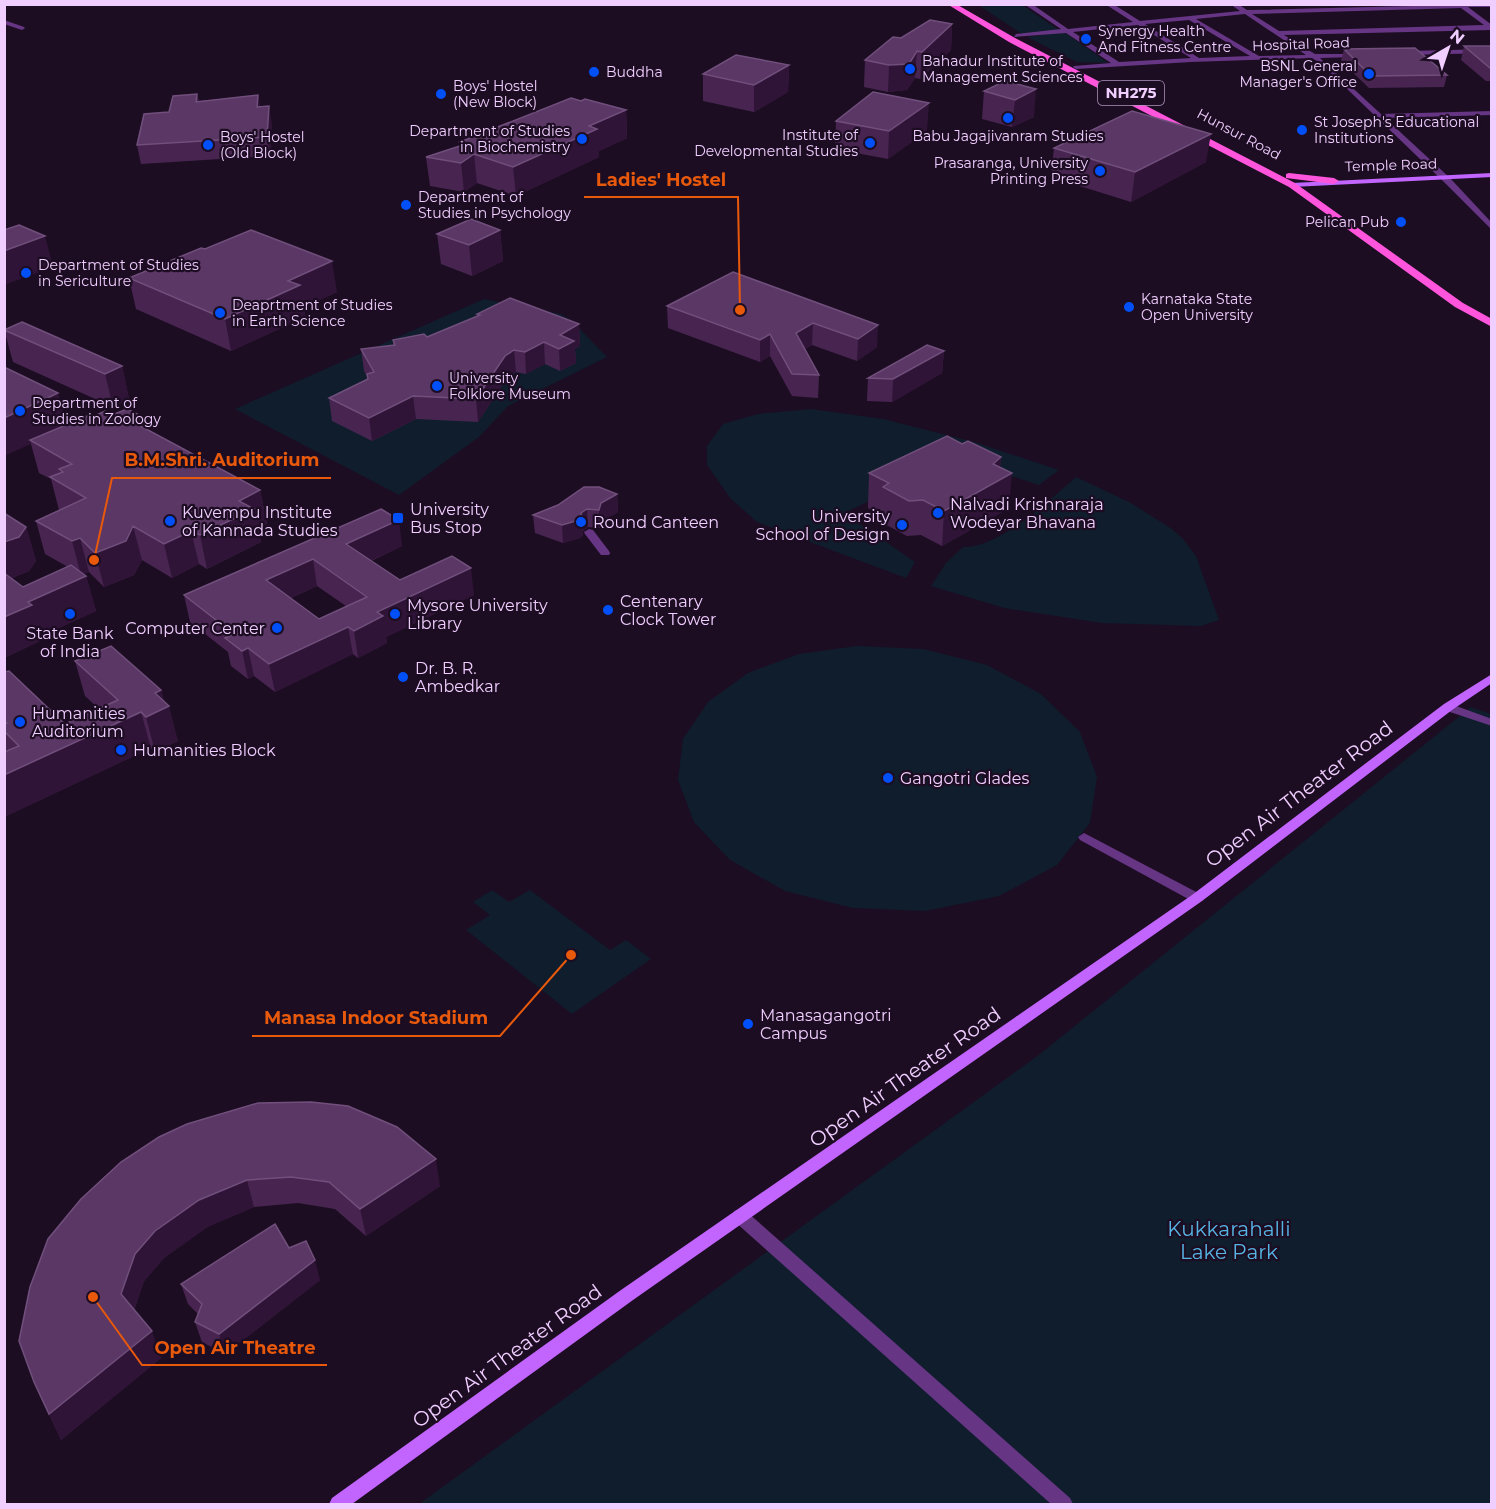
<svg xmlns="http://www.w3.org/2000/svg" width="1496" height="1509" viewBox="0 0 1496 1509" font-family="Montserrat,sans-serif">
<style>
.green{fill:#0f1d2d}
.lines{fill:none;stroke-linecap:round;stroke-linejoin:round}
.street{fill:#663584;fill-rule:evenodd}
.secondary{fill:#c265ff;fill-rule:evenodd}
.primary{fill:#ff55dc;fill-rule:evenodd}
.wall{fill:#482551;fill-rule:evenodd}
.shaded-wall{fill:#2f1437}
.building{fill:#5a3764;stroke:#714f7c;stroke-width:1.5;fill-rule:evenodd}
.poi-dot{fill:#0050f9;stroke:#1d0d23;stroke-width:2}
.labels{text-anchor:middle;stroke-width:4.5;stroke-linejoin:round;paint-order:stroke}
.far-poi-label{font-size:14px;fill:#f0ceff;stroke:#1d0d23;text-anchor:start}
.far-street-label{font-size:14px;fill:#f0ceff;stroke:#1d0d23}
.shield{fill:#1d0d23;stroke:#b194bd;stroke-width:1.5}
.shield-label{font-size:15px;font-weight:bold;fill:#f0ceff}
.poi-label{font-size:16px;fill:#f0ceff;stroke:#1d0d23;text-anchor:start}
.near-street-label{font-size:20px;fill:#f0ceff;stroke:#1d0d23}
.near-park-label{font-size:20px;fill:#55b5e4;stroke:#1d0d23}
.leader{fill:none;stroke:#e8590c;stroke-width:2}
.callout-dot{fill:#e8590c;stroke:#1d0d23;stroke-width:2}
.callout-label{font-size:18px;text-anchor:middle;font-weight:bold;fill:#e8590c;stroke:#1d0d23;stroke-width:4.5;stroke-linejoin:round;paint-order:stroke}
</style>
<rect width="100%" height="100%" fill="#1d0d23"/>
<g class="green">
<path d="M978,5H1022L1059,30L1022,34Z"/>
<path d="M1064,32L1108,63L1077,62L1027,37Z"/>
<path d="M484,299L561,314L573,322L607,357L508,406L479,437L399,495L235,409Z"/>
<path d="M811,409L883,419L974,442L1059,470L1039,485L959,459L844,513L915,562L906,578L757,522L731,499L707,465V446L723,424L758,414Z"/>
<path d="M1076,477L1131,503L1172,529L1184,540L1196,556L1219,620L1201,626L1102,623L1004,608L931,586L946,563L963,547C998,549 1050,500 1076,477Z"/>
<path d="M857,646L923,649L987,665L1041,694L1080,732L1097,777L1090,823L1057,865L999,896L925,911L853,908L785,891L730,860L694,822L678,780L683,739L708,702L748,673L799,654Z"/>
<path d="M1471,707L1491,714V1504H419L1040,1054Z"/>
<path d="M492,890L509,902L530,890L610,950L626,940L651,959L572,1014L466,930L490,915L473,902Z"/>
</g>
<g class="lines">
<g class="street">
<path d="M1024,4H1032L1068,29L1133,22L1105,4H1113L1140,21L1240,11L1230,4H1238L1247,10L1492,4V7H1468L1492,25L1491,30L1284,35L1315,54H1358L1359,55L1356,57L1320,58L1381,114L1492,111V115L1385,118L1450,178L1492,223V230L1444,182L1320,63L1312,58L1191,62L1076,69L1073,67L1074,66L1111,63L1066,33L1014,37L1016,34L1061,29ZM1461,8L1484,25L1279,31L1252,14ZM1245,14L1306,55L1259,56L1196,19ZM1189,20L1250,56L1199,58L1145,24ZM1138,25L1191,58L1119,62L1073,32Z"/>
<path d="M4,20L24,27L25,28L22,30L4,24Z"/>
<path d="M1492,49V53L1407,55L1404,53L1407,51Z"/>
<path d="M589,529L593,530L609,551L610,553L609,555H601L585,534L584,532Z"/>
<path d="M1448,703L1492,719V726L1444,710L1442,707Z"/>
<path d="M1084,833L1202,895L1204,898L1202,901H1192L1080,840L1078,837Z"/>
<path d="M740,1209L746,1211L1070,1498L1073,1504H1051L734,1221L732,1216L734,1211Z"/>
</g>
<g class="secondary">
<path d="M1492,173V177L1292,187L1288,185L1292,183Z"/>
<path d="M1492,674V683L1452,710L1202,901L633,1300L352,1504H329L332,1498L621,1290L1192,895L1444,704Z"/>
</g>
<g class="primary">
<path d="M947,4H956L1015,38L1295,183L1463,303L1492,319V327L1455,307L1289,187L1009,42Z"/>
<path d="M1289,173L1334,178L1339,181L1334,184L1286,178V174Z"/>
</g>
</g>
<g class="wall">
<path d="M952,24L951,50L920,79L915,78L907,90L888,92L864,87L865,60L901,38Z"/>
<path d="M1464,46H1491V81H1486L1461,60Z"/>
<path d="M1344,49L1447,75L1444,87L1369,88L1341,61Z"/>
<path d="M789,65L788,92L754,112L703,101V74Z"/>
<path d="M1005,81L1034,117L1012,127L982,119L984,91Z"/>
<path d="M197,94L199,101L258,95L260,107L272,125L270,156L141,164L137,145L169,112Z"/>
<path d="M626,110L627,138L599,151V157L516,196L477,183L464,192L430,186L426,157L460,146V142Z"/>
<path d="M836,121L927,131L888,159L835,149Z"/>
<path d="M1054,148L1206,162L1131,202L1051,177Z"/>
<path d="M500,230L503,261L472,276L441,264L437,234Z"/>
<path d="M733,272L877,347L857,361L812,345L805,349L819,375L818,398L792,396L770,356L760,362L668,328L667,306Z"/>
<path d="M129,278L337,292L304,307L305,317L231,351L136,309Z"/>
<path d="M477,314L579,324L580,346L575,349L576,363L560,371L545,364L526,374L516,372L507,378L478,422L416,419L372,441L332,421L329,398L367,379V376L364,371L361,349L393,345V340L427,337L478,316Z"/>
<path d="M4,329L122,366L129,399L113,407L13,362Z"/>
<path d="M944,351L942,373L892,402L867,401L868,378Z"/>
<path d="M4,367L66,425L90,418L112,415L143,417L146,429L260,490L267,524L258,528L261,542L207,569L199,564L172,578L142,560L134,575L104,587L89,572L83,574L86,576L96,611L41,636L42,640L4,658V513L26,527L36,561L29,571L12,578L23,587L68,567L45,554L36,521L59,510L51,479L39,473L31,444Z"/>
<path d="M962,444L1001,457L1000,467L1009,508L942,546L921,535L907,536L881,522L882,515L868,508L869,473Z"/>
<path d="M617,494L618,512L602,521L600,528L588,527L583,531V535L580,538L563,543L535,533L533,515Z"/>
<path d="M381,509L402,546L371,561L400,580L474,595L386,637L387,643L358,658L353,654L275,692L254,676L248,679L231,666L228,652L190,622L184,595ZM317,586L346,606L319,619L291,598Z"/>
<path d="M75,661L161,690L164,702L178,741L155,752L151,748L4,817V752L7,751L4,745V672L65,724L99,709L85,696Z"/>
<path d="M121,1162L440,1186L366,1236L335,1209L298,1203L254,1207L207,1227L164,1258L144,1281L134,1310L161,1358L61,1440L34,1382Z"/>
<path d="M289,1248L320,1280L225,1354L202,1342L195,1322L198,1314L188,1304L181,1284Z"/>
</g>
<g class="shaded-wall">
<path d="M952,24L951,50L920,79L922,52Z"/>
<path d="M917,51L915,78L907,90L888,92L889,65Z"/>
<path d="M789,65L788,92L754,112V85Z"/>
<path d="M1036,89L1034,117L1012,127L1015,100Z"/>
<path d="M258,95L261,114L257,107Z"/>
<path d="M929,103L927,131L888,159L889,131Z"/>
<path d="M269,106L272,125L270,156L267,137Z"/>
<path d="M626,110L627,138L599,151V157L516,196L513,167L589,126Z"/>
<path d="M1211,134L1206,162L1131,202L1135,172Z"/>
<path d="M474,154L477,183L464,192L461,163Z"/>
<path d="M500,230L503,261L472,276L469,245Z"/>
<path d="M45,236L53,267L4,285V251Z"/>
<path d="M332,261L337,292L304,307L305,317L231,351L225,319L288,281Z"/>
<path d="M813,323L812,345L796,355V333Z"/>
<path d="M579,324L580,346L575,349L576,363L560,371L559,349L560,335Z"/>
<path d="M878,325L877,347L857,361L858,339Z"/>
<path d="M770,334V356L760,362V340Z"/>
<path d="M544,342L545,364L526,374L525,352Z"/>
<path d="M514,350L516,372L507,378L478,422L476,399L505,356Z"/>
<path d="M944,351L942,373L892,402L893,379Z"/>
<path d="M122,366L129,399L113,407L105,374Z"/>
<path d="M58,393L67,427L30,440L31,444L4,456V418Z"/>
<path d="M413,396L416,419L372,441L369,418Z"/>
<path d="M143,417L151,449L133,422Z"/>
<path d="M1001,457L999,480L1012,473L1009,508L942,546L944,511L993,464Z"/>
<path d="M260,490L267,524L258,528L261,542L207,569L200,535L239,501Z"/>
<path d="M617,494L618,512L602,521L600,528L599,510L601,503Z"/>
<path d="M587,509L588,527L583,531V535L580,538L563,543L562,525Z"/>
<path d="M399,520L402,546L350,570L346,544Z"/>
<path d="M133,526L142,560L134,575L104,587L95,553Z"/>
<path d="M26,527L36,561L29,571L4,581V542Z"/>
<path d="M191,531L199,564L172,578L164,544Z"/>
<path d="M80,538L89,572L81,575L72,541Z"/>
<path d="M313,559L317,586L271,607L266,580Z"/>
<path d="M471,568L474,595L386,637L387,643L358,658L354,631L377,612Z"/>
<path d="M86,576L96,611L41,636L42,640L4,658V617L28,602Z"/>
<path d="M348,627L353,654L275,692L269,664Z"/>
<path d="M248,648L254,676L248,679L242,651Z"/>
<path d="M161,690L166,708L169,706L178,741L155,752L146,717L155,693Z"/>
<path d="M141,712L151,748L4,817V775Z"/>
<path d="M436,1159L440,1186L366,1236L360,1209Z"/>
<path d="M247,1180L254,1207L207,1227L164,1258L144,1281L130,1320L121,1294L135,1254L155,1231L199,1200Z"/>
<path d="M315,1260L320,1280L225,1354L219,1334Z"/>
<path d="M152,1331L161,1358L61,1440L49,1414Z"/>
</g>
<g class="building">
<path d="M930,20L952,24L922,52L917,51L909,64L889,65L865,60L893,37L901,38Z"/>
<path d="M1464,46H1491V68H1490Z"/>
<path d="M1415,48L1447,75L1371,76L1344,49Z"/>
<path d="M736,55L789,65L754,85L703,74Z"/>
<path d="M1005,81L1036,89L1015,100L984,91Z"/>
<path d="M873,92L929,103L889,131L836,121Z"/>
<path d="M197,94L196,102L258,95L257,107L269,106L267,137L137,145L144,114L169,112L173,96Z"/>
<path d="M571,98L581,101L585,99L626,110L589,126L597,129L513,167L474,154L461,163L426,157L466,144L460,142Z"/>
<path d="M1132,111L1211,134L1135,172L1054,148Z"/>
<path d="M471,219L500,230L469,245L437,234Z"/>
<path d="M19,225L45,236L4,251V230Z"/>
<path d="M251,230L332,261L288,281L300,285L225,319L129,278L201,248L205,249Z"/>
<path d="M733,272L878,325L858,339L813,323L796,333L819,375L792,374L770,334L760,340L667,306Z"/>
<path d="M510,298L579,324L560,335L574,341L559,349L544,342L525,352L514,350L505,356L476,399L413,396L369,418L329,398L368,379L367,374L374,372L361,349L395,345L393,340L424,334L427,337L480,315L477,314Z"/>
<path d="M22,322L122,366L105,374L4,330Z"/>
<path d="M927,345L944,351L893,379L868,378Z"/>
<path d="M4,367L58,393L4,418Z"/>
<path d="M127,409L143,417L133,422L260,490L239,501L254,509L200,535L191,531L164,544L133,526L126,541L95,553L80,538L72,541L36,521L86,498L50,477L63,472L59,469L72,464L30,440L87,416L90,418L105,411L112,415Z"/>
<path d="M947,436L962,444L968,441L1001,457L993,464L1012,473L944,511L923,500L909,501L883,487L889,483L869,473Z"/>
<path d="M584,487H599L617,494L601,503L599,510L587,509L581,513L582,517L579,520L562,525L533,515L558,505Z"/>
<path d="M381,509L399,520L346,544L400,580L452,556L471,568L377,612L383,616L354,631L348,627L269,664L248,648L242,651L225,638L234,634L184,595ZM313,559L367,597L319,619L266,580Z"/>
<path d="M4,513L26,527L19,537L4,542Z"/>
<path d="M71,565L86,576L28,602L32,605L4,617V573L23,587Z"/>
<path d="M111,646L161,690L155,693L169,706L146,717L141,712L4,775V752L19,746L4,731V724L7,723L4,721V672L9,671L65,724L118,700L75,661Z"/>
<path d="M311,1102L348,1106L397,1127L436,1159L360,1209L329,1182L291,1177L247,1180L199,1200L155,1231L135,1254L121,1294L152,1331L49,1414L34,1382L19,1341L30,1287L48,1239L81,1199L121,1162L159,1137L187,1124L258,1103Z"/>
<path d="M275,1224L289,1248L306,1241L315,1260L219,1334L195,1322L202,1304L181,1284Z"/>
</g>
<g class="poi-dot">
<circle cx="1086" cy="39" r="6"/>
<circle cx="910" cy="69" r="6"/>
<circle cx="594" cy="72" r="6"/>
<circle cx="1369" cy="74" r="6"/>
<circle cx="441" cy="94" r="6"/>
<circle cx="1008" cy="118" r="6"/>
<circle cx="1302" cy="130" r="6"/>
<circle cx="582" cy="139" r="6"/>
<circle cx="870" cy="143" r="6"/>
<circle cx="208" cy="145" r="6"/>
<circle cx="1100" cy="171" r="6"/>
<circle cx="406" cy="205" r="6"/>
<circle cx="1401" cy="222" r="6"/>
<circle cx="26" cy="273" r="6"/>
<circle cx="1129" cy="307" r="6"/>
<circle cx="220" cy="313" r="6"/>
<circle cx="437" cy="386" r="6"/>
<circle cx="20" cy="411" r="6"/>
<circle cx="938" cy="513" r="6"/>
<rect x="392" y="512" width="12" height="12" rx="3"/>
<circle cx="170" cy="521" r="6"/>
<circle cx="581" cy="522" r="6"/>
<circle cx="902" cy="525" r="6"/>
<circle cx="608" cy="610" r="6"/>
<circle cx="70" cy="614" r="6"/>
<circle cx="395" cy="614" r="6"/>
<circle cx="277" cy="628" r="6"/>
<circle cx="403" cy="677" r="6"/>
<circle cx="20" cy="722" r="6"/>
<circle cx="121" cy="750" r="6"/>
<circle cx="888" cy="778" r="6"/>
<circle cx="748" cy="1024" r="6"/>
</g>
<g class="labels">
<g class="far-poi-label">
<text x="1098" y="36">Synergy Health<tspan x="1098" dy="16">And Fitness Centre</tspan></text>
<text x="922" y="66">Bahadur Institute of<tspan x="922" dy="16">Management Sciences</tspan></text>
<text x="1357" y="71" text-anchor="end">BSNL General<tspan x="1357" dy="16">Manager's Office</tspan></text>
<text x="606" y="77">Buddha</text>
<text x="453" y="91">Boys' Hostel<tspan x="453" dy="16">(New Block)</tspan></text>
<text x="1314" y="127">St Joseph's Educational<tspan x="1314" dy="16">Institutions</tspan></text>
<text x="570" y="136" text-anchor="end">Department of Studies<tspan x="570" dy="16">in Biochemistry</tspan></text>
<text x="858" y="140" text-anchor="end">Institute of<tspan x="858" dy="16">Developmental Studies</tspan></text>
<text x="1008" y="141" text-anchor="middle">Babu Jagajivanram Studies</text>
<text x="220" y="142">Boys' Hostel<tspan x="220" dy="16">(Old Block)</tspan></text>
<text x="1088" y="168" text-anchor="end">Prasaranga, University<tspan x="1088" dy="16">Printing Press</tspan></text>
<text x="418" y="202">Department of<tspan x="418" dy="16">Studies in Psychology</tspan></text>
<text x="1389" y="227" text-anchor="end">Pelican Pub</text>
<text x="38" y="270">Department of Studies<tspan x="38" dy="16">in Sericulture</tspan></text>
<text x="1141" y="304">Karnataka State<tspan x="1141" dy="16">Open University</tspan></text>
<text x="232" y="310">Deaprtment of Studies<tspan x="232" dy="16">in Earth Science</tspan></text>
<text x="449" y="383">University<tspan x="449" dy="16">Folklore Museum</tspan></text>
<text x="32" y="408">Department of<tspan x="32" dy="16">Studies in Zoology</tspan></text>
</g>
<g class="far-street-label">
<text transform="translate(1301 44) rotate(-2)" y="5">Hospital Road</text>
<text transform="translate(1239 134) rotate(28)" y="5">Hunsur Road</text>
<text transform="translate(1391 165) rotate(-2)" y="5">Temple Road</text>
</g>
<rect class="shield" x="1098" y="81" width="66" height="24" rx="4.5"/>
<g class="shield-label">
<text x="1131" y="98">NH275</text>
</g>
<g class="poi-label">
<text x="950" y="510">Nalvadi Krishnaraja<tspan x="950" dy="18">Wodeyar Bhavana</tspan></text>
<text x="410" y="515">University<tspan x="410" dy="18">Bus Stop</tspan></text>
<text x="182" y="518">Kuvempu Institute<tspan x="182" dy="18">of Kannada Studies</tspan></text>
<text x="890" y="522" text-anchor="end">University<tspan x="890" dy="18">School of Design</tspan></text>
<text x="593" y="528">Round Canteen</text>
<text x="620" y="607">Centenary<tspan x="620" dy="18">Clock Tower</tspan></text>
<text x="407" y="611">Mysore University<tspan x="407" dy="18">Library</tspan></text>
<text x="265" y="634" text-anchor="end">Computer Center</text>
<text x="70" y="639" text-anchor="middle">State Bank<tspan x="70" dy="18">of India</tspan></text>
<text x="415" y="674">Dr. B. R.<tspan x="415" dy="18">Ambedkar</tspan></text>
<text x="32" y="719">Humanities<tspan x="32" dy="18">Auditorium</tspan></text>
<text x="133" y="756">Humanities Block</text>
<text x="900" y="784">Gangotri Glades</text>
<text x="760" y="1021">Manasagangotri<tspan x="760" dy="18">Campus</tspan></text>
</g>
<g class="near-street-label">
<text transform="translate(1299 794) rotate(-37)" y="7">Open Air Theater Road</text>
<text transform="translate(905 1077) rotate(-35)" y="7">Open Air Theater Road</text>
<text transform="translate(507 1356) rotate(-36)" y="7">Open Air Theater Road</text>
</g>
<g class="near-park-label">
<text x="1229" y="1236">Kukkarahalli<tspan x="1229" dy="23">Lake Park</tspan></text>
</g>
</g>
<path class="leader" d="M740 310L738 197H584M94 560L112 478H331M571 955L500 1036H252M93 1297L142 1365H327"/>
<g class="callout-dot">
<circle cx="740" cy="310" r="6"/>
<circle cx="94" cy="560" r="6"/>
<circle cx="571" cy="955" r="6"/>
<circle cx="93" cy="1297" r="6"/>
</g>
<g class="callout-label">
<text x="661" y="186">Ladies' Hostel</text>
<text x="222" y="466">B.M.Shri. Auditorium</text>
<text x="376" y="1024">Manasa Indoor Stadium</text>
<text x="235" y="1354">Open Air Theatre</text>
</g>
<rect width="1496" height="1509" fill="none" stroke="#f0ceff" stroke-width="12"/>
<g transform="translate(1448 48) rotate(39)" stroke="#1d0d23" stroke-width="4.5" paint-order="stroke">
<path d="M0-4.5L10 22L0 15L-10 22Z" fill="#f0ceff"/>
<text y="-9" font-size="16" font-weight="bold" text-anchor="middle" fill="#f0ceff">N</text>
</g>
</svg>
